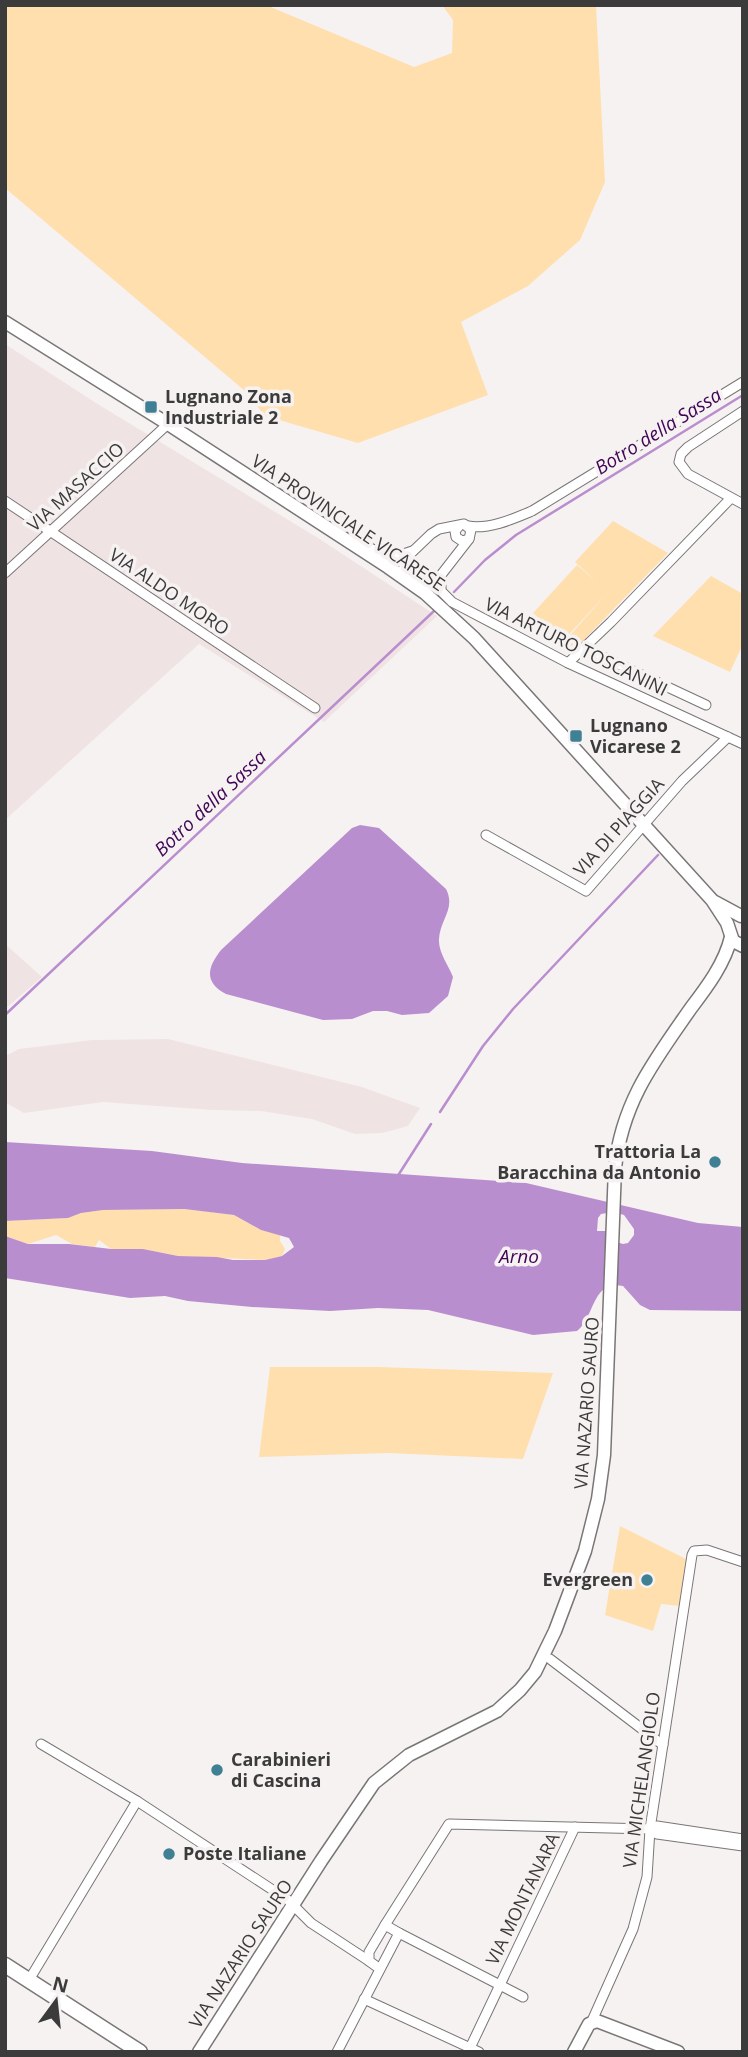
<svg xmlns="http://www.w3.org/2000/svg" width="748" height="2057" viewBox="0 0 748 2057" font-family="'Open Sans',sans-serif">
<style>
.built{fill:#f0e3e4}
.green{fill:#ffdfae}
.water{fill:#b98ece;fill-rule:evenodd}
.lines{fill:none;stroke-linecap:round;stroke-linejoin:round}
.stream{stroke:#b98ece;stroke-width:2.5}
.minor-casing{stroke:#7a7676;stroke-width:11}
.secondary-casing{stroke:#7a7676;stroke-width:15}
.primary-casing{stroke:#7a7676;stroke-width:17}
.minor{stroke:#fff;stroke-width:9}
.secondary{stroke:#fff;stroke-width:12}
.primary{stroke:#fff;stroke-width:14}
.poi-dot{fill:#408094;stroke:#f7f2f2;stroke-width:2.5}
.labels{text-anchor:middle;stroke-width:7;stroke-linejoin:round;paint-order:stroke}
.poi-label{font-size:18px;font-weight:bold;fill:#3c3b3b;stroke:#f7f2f2;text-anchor:start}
.street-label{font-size:18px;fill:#3c3b3b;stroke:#f7f2f2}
.water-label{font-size:19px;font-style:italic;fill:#400656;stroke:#f7f2f2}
</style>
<rect width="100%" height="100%" fill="#f7f2f2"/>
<g class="built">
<path d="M5,344L96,403L318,538L437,616L324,722L199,644L5,820Z"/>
<path d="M5,944L42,977L5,1009Z"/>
<path d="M168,1039L362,1087L420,1108L408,1126L382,1133L355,1134L312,1119L261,1111L212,1110L103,1102L24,1113L6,1103L5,1056L19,1049L92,1040Z"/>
</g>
<g class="green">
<path d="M5,5H266L414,67L452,53L453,20L442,5H596L605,182L580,240L528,286L461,322L488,395L358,443L265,416L245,391L5,188Z"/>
<path d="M613,521L668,553L574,650L565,641L608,592L563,641L533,613L577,565L597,582L575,562Z"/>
<path d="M711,576L743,594V644L730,672L653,636Z"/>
<path d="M184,1209L234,1215L261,1230L280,1235V1241L285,1249L282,1256L265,1260L178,1256L143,1249H111L99,1240L95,1247L72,1244L56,1235L28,1244L5,1236V1221L68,1218L81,1213L103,1210Z"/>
<path d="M270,1367H378L553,1373L523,1459L388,1453L259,1457Z"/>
<path d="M620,1526L686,1559L679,1606L661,1604L653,1631L605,1615Z"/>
</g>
<g class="water">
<path d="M360,825L379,828L446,889C456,908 440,920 439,939C438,952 449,966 453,977L448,996L429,1013L402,1015L387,1011H373L352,1019L323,1020L226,994C204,982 207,968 221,950L352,828Z"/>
<path d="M5,1142L152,1151L242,1163L526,1183L698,1223L743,1227V1311L650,1310L640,1305L623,1286C592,1279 595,1317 577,1331L533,1335L428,1310L378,1308L330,1311L252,1307L188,1301L165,1296L130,1298L5,1278V1236L28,1244H69L111,1249H143L178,1256L217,1257L233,1260H265L282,1256L294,1247L289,1238L261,1230L234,1215L184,1209L103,1210L81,1213L68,1218L5,1221ZM613,1212L624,1215L634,1229V1235L628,1243L623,1244L606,1239V1231H597L598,1218L601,1214Z"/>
</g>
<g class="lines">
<g class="stream">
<path d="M454,592L485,560L516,535L743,395"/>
<path d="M5,1015L434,611"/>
<path d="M440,1112L483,1046L513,1009L658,855"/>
<path d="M399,1174L431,1124"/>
</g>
<g class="minor-casing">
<g id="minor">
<path d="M743,411L688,447L681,454L679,462L688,474L743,504"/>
<path d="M5,501L315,708"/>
<path d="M468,526C488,530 513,519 532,511L743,382"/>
<path d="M469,539L441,575V591L452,602L568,663L743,744"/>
<path d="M359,543C377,551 392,560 412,551"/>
<path d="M414,563L417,577L426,589"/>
<path d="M5,573L168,424"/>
<path d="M401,576L407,557L431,534L439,529L464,524L471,530L469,539L462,541L456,537L455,531L460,525"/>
<path d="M584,648L706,705"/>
<path d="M568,663L611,622L731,498"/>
<path d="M486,835L586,891L682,781L728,737"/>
<path d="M550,1659L663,1745"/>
<path d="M41,1744L137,1801L288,1900L311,1923L369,1961"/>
<path d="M650,1829L657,1834L743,1846"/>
<path d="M385,1925L449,1824L650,1829L657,1826L743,1839"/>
<path d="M399,1933L523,1997"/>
<path d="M29,1980L137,1801"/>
<path d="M364,1999L479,2052"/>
<path d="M591,2023L633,1929L647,1877L650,1829L692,1555L694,1551L707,1550L743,1562"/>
<path d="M470,2048L575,1827"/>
<path d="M337,2052L399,1933L385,1925L369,1952V1961L380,1969"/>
</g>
</g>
<g class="secondary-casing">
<g id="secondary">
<path d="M5,322L168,424L388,567L425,593L474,638L712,900L727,923L733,941L743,946"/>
<path d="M715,902L741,916"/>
<path d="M199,2052L321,1861L374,1783L409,1755L497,1711L520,1690L535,1672L555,1631L585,1551L598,1499L604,1455L615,1168C622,1102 654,1061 691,1008C707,987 725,963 731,937"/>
<path d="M574,2052L589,2024L597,2021L678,2052"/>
</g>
</g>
<g class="primary-casing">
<path id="primary" d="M5,1965L140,2052"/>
</g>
<use href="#minor" class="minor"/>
<use href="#secondary" class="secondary"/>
<use href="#primary" class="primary"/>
</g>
<g class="poi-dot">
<rect x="144" y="400" width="14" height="14" rx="3.5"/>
<rect x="569" y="729" width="14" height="14" rx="3.5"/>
<circle cx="715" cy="1162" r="7"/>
<circle cx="647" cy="1580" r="7"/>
<circle cx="217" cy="1770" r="7"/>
<circle cx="169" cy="1854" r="7"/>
</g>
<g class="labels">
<g class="poi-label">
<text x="165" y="403">Lugnano Zona<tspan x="165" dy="21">Industriale 2</tspan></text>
<text x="590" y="732">Lugnano<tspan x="590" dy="21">Vicarese 2</tspan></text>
<text x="701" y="1158" text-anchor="end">Trattoria La<tspan x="701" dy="21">Baracchina da Antonio</tspan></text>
<text x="633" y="1586" text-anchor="end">Evergreen</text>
<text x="231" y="1766">Carabinieri<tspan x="231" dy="21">di Cascina</tspan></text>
<text x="183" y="1860">Poste Italiane</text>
</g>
<g class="street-label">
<text transform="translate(76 487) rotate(-42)" y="6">VIA MASACCIO</text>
<text transform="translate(348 523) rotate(34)" y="6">VIA PROVINCIALE VICARESE</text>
<text transform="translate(169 592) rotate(34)" y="6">VIA ALDO MORO</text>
<text transform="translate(576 647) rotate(26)" y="6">VIA ARTURO TOSCANINI</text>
<text transform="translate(619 827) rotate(-48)" y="6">VIA DI PIAGGIA</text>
<text transform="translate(587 1403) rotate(-86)" y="6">VIA NAZARIO SAURO</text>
<text transform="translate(642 1780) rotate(-82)" y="6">VIA MICHELANGIOLO</text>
<text transform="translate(523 1899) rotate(-64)" y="6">VIA MONTANARA</text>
<text transform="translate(241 1954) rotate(-57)" y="6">VIA NAZARIO SAURO</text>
</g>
<g class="water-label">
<text transform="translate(658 431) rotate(-32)" y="7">Botro della Sassa</text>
<text transform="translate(210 803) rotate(-43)" y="7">Botro della Sassa</text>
<text x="519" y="1263">Arno</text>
</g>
</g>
<rect width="748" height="2057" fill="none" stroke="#3c3b3b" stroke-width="14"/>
<g transform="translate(56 2001) rotate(15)" stroke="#f7f2f2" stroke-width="5" paint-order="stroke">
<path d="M0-5L12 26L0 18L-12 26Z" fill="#3c3b3b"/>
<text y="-10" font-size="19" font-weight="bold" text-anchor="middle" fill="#3c3b3b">N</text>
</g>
</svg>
